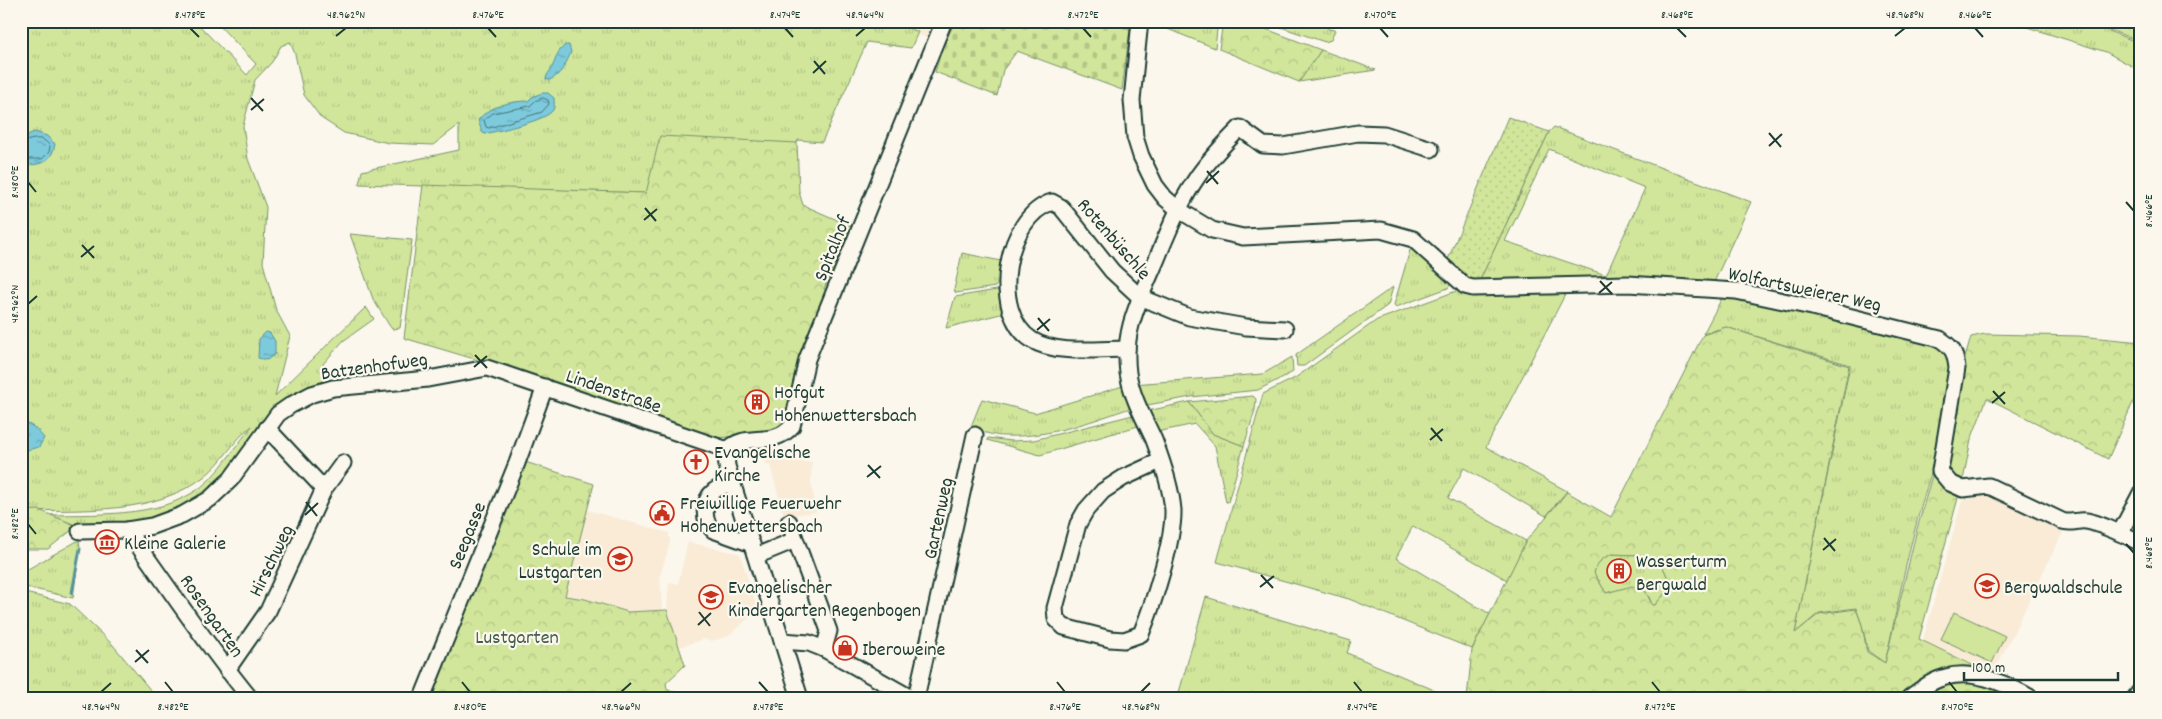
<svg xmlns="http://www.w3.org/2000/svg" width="2162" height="719" viewBox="0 0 2162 719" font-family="Dekko,sans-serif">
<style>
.built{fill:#f9ebd6}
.grass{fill:url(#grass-tufts);stroke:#789268;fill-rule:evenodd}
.forest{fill:url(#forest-crowns);stroke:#789268;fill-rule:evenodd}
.cemetery{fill:url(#cemetery-stones);stroke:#789268}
.garden{fill:url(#garden-dots);stroke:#789268}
.pitch{fill:#d1e69b;stroke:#789268}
.water{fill:url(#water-ripples);stroke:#579299}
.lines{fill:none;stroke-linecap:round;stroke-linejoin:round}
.shore{stroke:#457578;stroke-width:1}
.stream{stroke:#579299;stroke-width:3}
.minor-casing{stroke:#1f3d34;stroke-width:19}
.minor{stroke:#fbf7ec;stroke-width:15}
.ticks{fill:none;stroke:#1f3d34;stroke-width:2}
.labels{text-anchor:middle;stroke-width:4.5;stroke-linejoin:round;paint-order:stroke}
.street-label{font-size:20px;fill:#1f3d34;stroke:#fbf7ec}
.poi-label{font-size:20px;fill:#1f3d34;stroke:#fbf7ec;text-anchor:start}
.park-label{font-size:20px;fill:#435f49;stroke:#fbf7ec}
.neatline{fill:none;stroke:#1f3d34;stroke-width:2}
.ticks-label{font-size:12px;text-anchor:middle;fill:#1f3d34}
</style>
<defs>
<pattern id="grass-tufts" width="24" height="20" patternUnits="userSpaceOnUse" patternTransform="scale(1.25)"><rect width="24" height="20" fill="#d1e69b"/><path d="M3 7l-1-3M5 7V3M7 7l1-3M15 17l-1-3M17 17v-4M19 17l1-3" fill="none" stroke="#b3c686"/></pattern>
<pattern id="forest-crowns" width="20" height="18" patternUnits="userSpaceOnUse" patternTransform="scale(1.25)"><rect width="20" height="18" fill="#d1e69b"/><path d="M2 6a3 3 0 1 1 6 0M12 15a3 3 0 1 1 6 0" fill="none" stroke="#b3c686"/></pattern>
<pattern id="cemetery-stones" width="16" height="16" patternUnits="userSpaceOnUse" patternTransform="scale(1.25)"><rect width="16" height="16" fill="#d1e69b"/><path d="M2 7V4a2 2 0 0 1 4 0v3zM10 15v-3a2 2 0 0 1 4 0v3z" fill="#b3c686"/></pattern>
<pattern id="garden-dots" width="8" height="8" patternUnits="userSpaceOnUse" patternTransform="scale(1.25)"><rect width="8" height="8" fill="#d1e69b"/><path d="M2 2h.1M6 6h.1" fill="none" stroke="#b3c686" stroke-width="1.8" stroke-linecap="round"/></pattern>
<pattern id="water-ripples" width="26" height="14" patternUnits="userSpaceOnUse" patternTransform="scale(1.25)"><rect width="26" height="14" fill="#7dcadd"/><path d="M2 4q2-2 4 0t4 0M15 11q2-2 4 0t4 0" fill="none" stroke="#66a5b4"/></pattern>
</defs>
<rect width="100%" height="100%" fill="#fbf7ec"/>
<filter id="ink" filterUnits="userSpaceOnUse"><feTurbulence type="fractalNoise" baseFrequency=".02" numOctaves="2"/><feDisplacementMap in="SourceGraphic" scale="10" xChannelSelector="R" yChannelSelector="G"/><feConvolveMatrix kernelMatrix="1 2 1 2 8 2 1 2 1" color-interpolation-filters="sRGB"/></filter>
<g filter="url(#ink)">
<g class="built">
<path d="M880,21H934L928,38Z"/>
<path d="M766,448L797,449L795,462H812L811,481L816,512L784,516L770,465H766Z"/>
<path d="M1985,494L2063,532L1993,674L1923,640L1962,501Z"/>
<path d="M587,510L669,533L670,542L660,576L662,610L628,612L585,599L565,596Z"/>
<path d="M688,542L740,554L758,610L728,636L711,641L704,639L679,647L667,610L669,582L678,584Z"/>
</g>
<g class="grass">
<path d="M21,21H195L247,75L256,64L215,21H891L918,32L911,48L867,42L822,142L798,140L797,143L647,193L359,184L362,171L459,150V125L433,145L389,143L344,133L321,118L304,95L295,54L290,42L281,46L272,62L255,80L243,126L248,159L266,207L263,263L276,310L290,336L275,396L366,307L374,319L343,341L323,364L329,386L274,412L230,476L196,504L141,525L80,527L51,515C101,514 171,518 209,480C225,464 238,443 252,426C234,439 223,462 205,476C153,516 84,509 21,511Z"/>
<path d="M1150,21H1218L1215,48L1150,22Z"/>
<path d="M1263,21H1329L1328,29L1335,30L1331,40L1325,42Z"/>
<path d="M2008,21H2040L2048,26L2104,29L2141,44V71L2106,52Z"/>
<path d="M1321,50L1376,70L1299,82Z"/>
<path d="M1554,127L1751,202L1714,282H1479L1549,132ZM1549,149L1645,188L1606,275L1505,241Z"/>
<path d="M350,234L412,240L400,328L392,329L389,325L373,299Z"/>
<path d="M1413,247L1452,282L1448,288L1396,307L1394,305L1410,250Z"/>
<path d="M962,253L1001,261L999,282L995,287L956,293L954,290Z"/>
<path d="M1393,287L1388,305L1304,366H1297L1296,355Z"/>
<path d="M1462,289H1568L1486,447L1567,491L1546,516L1464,468L1448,498L1526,541L1507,580L1413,526L1396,558L1490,614L1472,649L1349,599L1217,562L1263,394L1295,378L1377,320Z"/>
<path d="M997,290L1000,292L1004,313L946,328L955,297Z"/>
<path d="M1724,294L1932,341L1949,355C1958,406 1927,478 1915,529C1903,574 1895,619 1885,663L1868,651L1862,625L1856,608L1819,613L1795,633L1850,365L1726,327L1703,334Z"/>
<path d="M1292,357L1293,372L1258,390L1191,397L1142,406L1133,384L1263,374Z"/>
<path d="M1126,385L1133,407C1092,421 1049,438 1005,436C993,436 981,431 970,429L982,399L1035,413Z"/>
<path d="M1189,402L1213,434L1244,446L1228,502H1226L1215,446L1195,424L1152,433L1143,412Z"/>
<path d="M1137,414L1141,425L1040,455L987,440L988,438L1011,441L1034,440Z"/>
<path d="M79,540L80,547L73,598L21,586V573Z"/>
<path d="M1612,554C1640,556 1661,549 1669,583L1667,591L1655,605H1652C1645,579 1625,589 1606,593L1594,573C1597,562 1601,559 1612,554Z"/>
<path d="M21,592L70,604L113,645L157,698H21Z"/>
<path d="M1206,597L1351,641L1347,653L1453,698H1184L1178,696Z"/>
</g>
<g class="forest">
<path d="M1223,21H1245L1321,50L1299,82L1219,49Z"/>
<path d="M2042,21H2141V42L2105,28L2048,24Z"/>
<path d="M660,136L797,143L799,192L803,205L851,226L824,289L829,292L796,370L787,419L771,432L746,436L713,438L501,367L404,338L423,185L646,193Z"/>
<path d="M1726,327L1849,366L1795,633L1819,614L1856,609L1862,625L1867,652L1885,663L1917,529L1971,337L1985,334L2079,336L2141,342V384L2108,459L1987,398L1971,440L1963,480L1919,639L1993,675L2026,698H1467L1472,650L1526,541L1567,492L1611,517L1703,335ZM1612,554C1640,556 1661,549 1669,583L1667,591L1655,605H1652L1646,592L1632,586L1606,593L1594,573C1597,562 1601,559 1612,554Z"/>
<path d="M1253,396L1256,399L1255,410L1244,446L1213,434L1189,402Z"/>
<path d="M522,461L594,484L565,596L585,599L628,612L667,610L685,665L666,683L667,689L672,692H676L671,698H426Z"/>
<path d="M39,510L77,526L48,549H21V511Z"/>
</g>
<path class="cemetery" d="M955,21H1106L1130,29L1122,90L1017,51L1003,70L997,96L935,72L942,49Z"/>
<path class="garden" d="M1508,117L1549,132L1479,282L1467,279L1446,264Z"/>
<path class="pitch" d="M1954,612L2005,636L1992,663L1941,639Z"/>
<g class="water">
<path d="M566,45H569L571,52C567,62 560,77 549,80L546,79C547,73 550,72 552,67C557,58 556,51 566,45Z"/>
<path d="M542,93H548L554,98C554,102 555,107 553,110C546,121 500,130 485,134L482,132L478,120C489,106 511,101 528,101L532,97Z"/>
<path d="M35,132L47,136L55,144C52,162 39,167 21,164V137Z"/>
<path d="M266,332L270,333L275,341V354L267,360L258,358L259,339Z"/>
<path d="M21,423C31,422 38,431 44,438L39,447L23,451L21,455Z"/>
</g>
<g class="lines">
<g class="shore">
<path d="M543,98L548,100L549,104L542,112L489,128L486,127L484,120L493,113L530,106L535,101Z"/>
<path d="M21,142C33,140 41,134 50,146L49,152L42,159H21"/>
</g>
<path class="stream" d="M72,593L80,549"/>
<g class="minor-casing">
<g id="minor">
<path d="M1140,21L1132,100L1135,137L1141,156L1155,185L1165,198L1179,210L1212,230L1243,237L1381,230L1413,239L1465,286L1473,288L1628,284L1736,291L1812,307L1940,339C1953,348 1955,352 1957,368L1940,471L1950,483L1963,489L1989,486L2062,521C2071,524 2077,520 2086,521C2097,522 2129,537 2141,543"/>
<path d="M1127,349C1100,349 1055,355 1032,340C989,313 1005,217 1052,202L1061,207L1112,271L1140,297L1189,317L1246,327L1285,329"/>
<path d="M267,428L324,489"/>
<path d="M728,450C744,431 773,449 792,426L807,359L944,21"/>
<path d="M728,450L726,456L727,466L800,698"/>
<path d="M1160,461L1123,478L1103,491L1086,510L1078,524L1055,608L1056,619L1064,627L1110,639L1124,640L1141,634C1153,605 1174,540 1173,510C1171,487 1162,461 1154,440C1144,418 1132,398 1128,373C1126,357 1127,340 1131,325C1137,303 1147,282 1156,261C1168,232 1180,202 1198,176C1210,159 1225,143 1240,128L1263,145L1283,146L1358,133L1384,134L1431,149"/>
<path d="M732,483C726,485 719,487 714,491C703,500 702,521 713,530L752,544"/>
<path d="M789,522L829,631L824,649"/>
<path d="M127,530C168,586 206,645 250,698"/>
<path d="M80,531L127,530L152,526L182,515L210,499L231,479L278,414L291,405L312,394L333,388L428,379L487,368L728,450"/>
<path d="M2120,533L2141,493"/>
<path d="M756,556L795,540"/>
<path d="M782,641L809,643L824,649L911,698"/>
<path d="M227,670L268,611L324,489L343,463"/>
<path d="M422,698L517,463L545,387"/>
<path d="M916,698L975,435"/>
<path d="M1909,698C1920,690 1932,680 1946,677C1974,669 2007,684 2031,698"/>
<path d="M2135,698L2141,690"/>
</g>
</g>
<use href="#minor" class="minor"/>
</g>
</g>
<path class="ticks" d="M190,28L199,37M488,28L496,37M785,28L793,37M1083,28L1091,37M1380,28L1388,37M1677,28L1686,37M1975,28L1983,37M336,36L346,28M856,36L865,28M1895,36L1905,28M814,61L825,74M813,73L826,61M251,98L263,111M251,110L264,99M1769,133L1781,147M1769,146L1782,134M1207,171L1218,184M28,182L36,192M1206,183L1219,171M2126,202L2134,211M645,208L656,221M644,220L657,209M82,245L94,258M81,257L94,246M1600,281L1612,294M1599,293L1612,282M28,304L37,296M1038,318L1049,331M1037,330L1050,319M475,355L487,368M474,367L487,356M1993,391L2005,404M1992,403L2005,392M1431,428L1442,441M1430,440L1443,429M868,465L880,478M867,477L881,466M306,502L317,516M305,515L318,503M28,524L36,534M1824,538L1835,551M2126,544L2134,553M1823,550L1836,539M1261,575L1273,588M1260,587L1274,576M699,612L710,626M698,625L711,613M136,650L148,663M135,662L149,650M165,682L173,692M462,682L470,692M759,682L768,692M1057,682L1065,692M1354,682L1362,692M1652,682L1660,692M1949,682L1957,692M101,692L111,683M621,692L631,683M1141,692L1150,683"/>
<defs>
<g id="building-ring" transform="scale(1.25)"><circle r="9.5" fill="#fbf7ec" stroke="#c8321e" stroke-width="1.5"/><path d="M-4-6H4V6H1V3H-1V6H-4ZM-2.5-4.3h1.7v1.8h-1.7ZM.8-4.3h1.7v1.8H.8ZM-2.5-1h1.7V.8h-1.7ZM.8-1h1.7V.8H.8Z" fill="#c8321e"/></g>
<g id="church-ring" transform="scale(1.25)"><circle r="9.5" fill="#fbf7ec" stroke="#c8321e" stroke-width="1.5"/><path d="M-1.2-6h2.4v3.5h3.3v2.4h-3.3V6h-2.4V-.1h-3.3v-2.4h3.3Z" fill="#c8321e"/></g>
<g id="civic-ring" transform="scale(1.25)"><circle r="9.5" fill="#fbf7ec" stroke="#c8321e" stroke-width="1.5"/><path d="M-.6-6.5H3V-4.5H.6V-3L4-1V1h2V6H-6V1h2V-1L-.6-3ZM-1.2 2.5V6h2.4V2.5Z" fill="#c8321e"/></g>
<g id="museum-ring" transform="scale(1.25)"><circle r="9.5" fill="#fbf7ec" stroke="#c8321e" stroke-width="1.5"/><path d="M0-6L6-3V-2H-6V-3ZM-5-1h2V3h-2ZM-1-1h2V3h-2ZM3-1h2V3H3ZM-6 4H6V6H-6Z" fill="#c8321e"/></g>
<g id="school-ring" transform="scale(1.25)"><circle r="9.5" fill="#fbf7ec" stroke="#c8321e" stroke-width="1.5"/><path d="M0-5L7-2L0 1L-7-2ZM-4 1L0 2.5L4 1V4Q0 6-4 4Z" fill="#c8321e"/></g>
<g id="shop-ring" transform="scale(1.25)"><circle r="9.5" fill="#fbf7ec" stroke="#c8321e" stroke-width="1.5"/><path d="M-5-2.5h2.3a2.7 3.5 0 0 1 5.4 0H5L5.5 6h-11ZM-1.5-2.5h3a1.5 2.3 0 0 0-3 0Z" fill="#c8321e"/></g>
</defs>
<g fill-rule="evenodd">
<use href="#building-ring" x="757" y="402"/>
<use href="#church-ring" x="696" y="462"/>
<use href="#civic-ring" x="662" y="513"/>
<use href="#museum-ring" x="107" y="542"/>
<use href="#school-ring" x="620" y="559"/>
<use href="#building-ring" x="1619" y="571"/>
<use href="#school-ring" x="1987" y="586"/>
<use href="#school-ring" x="711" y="597"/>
<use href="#shop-ring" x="845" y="648"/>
</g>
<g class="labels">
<g class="street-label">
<text transform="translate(1115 238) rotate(49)" y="7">Rotenbüschle</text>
<text transform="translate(831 248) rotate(-68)" y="7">Spitalhof</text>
<text transform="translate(1805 288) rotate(12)" y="7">Wolfartsweierer Weg</text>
<text transform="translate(374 365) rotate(-8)" y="7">Batzenhofweg</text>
<text transform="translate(614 390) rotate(19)" y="7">Lindenstraße</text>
<text transform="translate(937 518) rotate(-78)" y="7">Gartenweg</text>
<text transform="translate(466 535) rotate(-68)" y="7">Seegasse</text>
<text transform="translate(270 560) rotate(-64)" y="7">Hirschweg</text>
<text transform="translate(213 615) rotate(55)" y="7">Rosengarten</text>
</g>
<g class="poi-label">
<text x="774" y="398">Hofgut<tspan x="774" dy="23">Hohenwettersbach</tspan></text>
<text x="714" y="458">Evangelische<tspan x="714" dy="23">Kirche</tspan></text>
<text x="680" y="509">Freiwillige Feuerwehr<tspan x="680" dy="23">Hohenwettersbach</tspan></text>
<text x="124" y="549">Kleine Galerie</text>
<text x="602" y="555" text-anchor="end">Schule im<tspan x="602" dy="23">Lustgarten</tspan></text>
<text x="1636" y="567">Wasserturm<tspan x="1636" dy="23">Bergwald</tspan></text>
<text x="728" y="593">Evangelischer<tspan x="728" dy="23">Kindergarten Regenbogen</tspan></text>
<text x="2004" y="593">Bergwaldschule</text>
<text x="862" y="655">Iberoweine</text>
</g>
<g class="park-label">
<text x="517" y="643">Lustgarten</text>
</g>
</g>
<rect width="2162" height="719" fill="none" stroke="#fbf7ec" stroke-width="55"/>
<path d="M1964 672v8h154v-8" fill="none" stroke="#1f3d34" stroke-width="2.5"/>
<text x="1972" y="672" font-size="15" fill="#1f3d34" stroke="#fbf7ec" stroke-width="4" paint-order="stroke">100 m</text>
<rect x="28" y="28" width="2106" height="664" class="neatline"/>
<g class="ticks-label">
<text x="190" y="18">8.478°E</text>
<text x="346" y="18">48.962°N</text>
<text x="488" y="18">8.476°E</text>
<text x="785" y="18">8.474°E</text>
<text x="865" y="18">48.964°N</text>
<text x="1083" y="18">8.472°E</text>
<text x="1380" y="18">8.470°E</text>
<text x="1677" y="18">8.468°E</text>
<text x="1905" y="18">48.968°N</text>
<text x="1975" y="18">8.466°E</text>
<text transform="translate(14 182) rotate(-90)" y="4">8.480°E</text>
<text transform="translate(2148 211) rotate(-90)" y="4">8.466°E</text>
<text transform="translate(14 304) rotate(-90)" y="4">48.962°N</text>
<text transform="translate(14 524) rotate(-90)" y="4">8.482°E</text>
<text transform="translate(2148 553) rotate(-90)" y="4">8.468°E</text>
<text x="101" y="710">48.964°N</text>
<text x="173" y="710">8.482°E</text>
<text x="470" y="710">8.480°E</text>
<text x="621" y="710">48.966°N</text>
<text x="768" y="710">8.478°E</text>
<text x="1065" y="710">8.476°E</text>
<text x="1141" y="710">48.968°N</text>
<text x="1362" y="710">8.474°E</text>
<text x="1660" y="710">8.472°E</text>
<text x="1957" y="710">8.470°E</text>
</g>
</svg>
